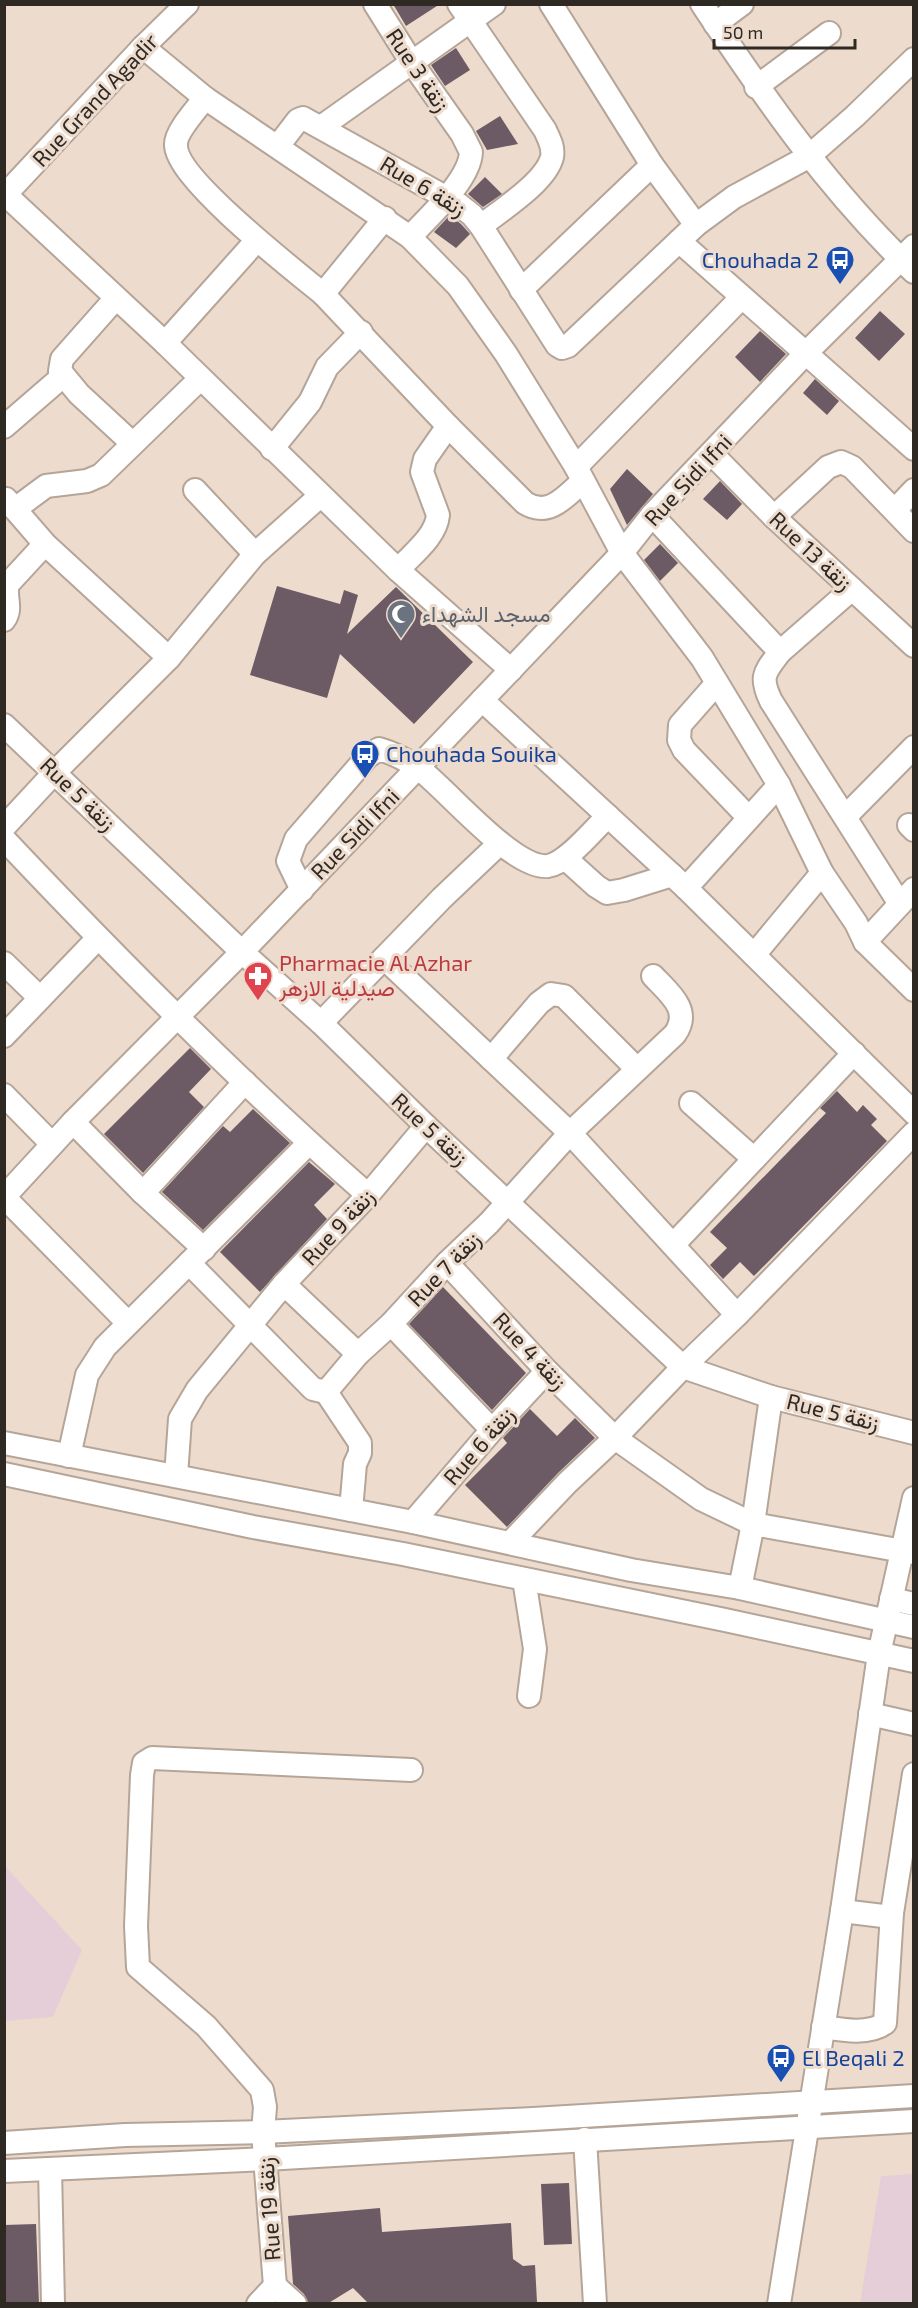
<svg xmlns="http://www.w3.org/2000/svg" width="918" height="2308" viewBox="0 0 918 2308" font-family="'Exo 2',Vazirmatn,sans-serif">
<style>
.education{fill:#e6ced8}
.building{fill:#6c5b64}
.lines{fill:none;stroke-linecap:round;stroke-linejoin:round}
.minor-casing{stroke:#b5a598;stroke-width:26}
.minor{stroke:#fff;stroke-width:22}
.labels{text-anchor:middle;stroke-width:6;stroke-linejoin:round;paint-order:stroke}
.street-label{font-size:22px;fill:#2f2924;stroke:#eddccd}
.transit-label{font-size:22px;fill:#164399;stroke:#eddccd;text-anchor:start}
.worship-label{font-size:22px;fill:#5b616d;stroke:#eddccd;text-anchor:start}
.health-label{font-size:22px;fill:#be3a42;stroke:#eddccd;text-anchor:start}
</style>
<rect width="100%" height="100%" fill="#eddccd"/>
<g class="education">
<path d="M4,1865L82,1950L53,2017L5,2021Z"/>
<path d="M913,2174V2303H860L881,2176Z"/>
</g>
<g class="building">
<path d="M393,4H440L406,26Z"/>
<path d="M456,48L470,70L445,86L431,65Z"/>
<path d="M500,116L518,144L487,150L476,131Z"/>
<path d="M485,177L502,194L483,207L468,194Z"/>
<path d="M450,215L462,225L470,234L456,248L434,232Z"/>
<path d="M880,311L905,334L879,361L855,338Z"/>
<path d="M760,331L786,354L760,382L735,357Z"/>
<path d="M815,379L839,401L827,415L803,393Z"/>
<path d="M627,469L653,494L627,525L610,489Z"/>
<path d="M720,481L742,504L727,520L703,499Z"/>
<path d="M660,544L678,563L660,581L644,560Z"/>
<path d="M277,586L340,604L344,590L358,595L347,634L396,587L473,662L414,724L340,654L327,698L250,675Z"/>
<path d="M190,1048L211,1069L189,1092L204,1107L143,1173L104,1134Z"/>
<path d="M837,1091L857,1112L863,1105L877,1119L871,1125L887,1141L754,1276L740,1262L723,1279L710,1265L727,1248L710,1232L826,1113L820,1108Z"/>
<path d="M253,1109L290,1143L203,1230L162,1192L223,1126L230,1132Z"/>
<path d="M309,1162L335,1184L314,1205L327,1219L260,1292L220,1252Z"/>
<path d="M443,1287L526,1373L492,1410L409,1324Z"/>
<path d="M530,1409L557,1436L575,1418L595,1438L558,1473L507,1527L465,1485L507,1443L503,1438Z"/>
<path d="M569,2183L572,2244L544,2245L541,2184Z"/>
<path d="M380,2208L382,2232L511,2223L513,2259L523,2266L535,2265L537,2302L369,2304L353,2288L327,2304H308L304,2294L293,2284L288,2216Z"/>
<path d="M36,2224L39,2304H4V2225Z"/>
</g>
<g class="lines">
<g class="minor-casing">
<g id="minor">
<path d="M375,4L412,63L462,134L471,152C470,180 428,217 410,237"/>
<path d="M459,4L545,130C549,139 554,147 552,157C546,182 501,210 481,226"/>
<path d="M551,4L652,165L696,225L734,197L808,157L855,116L914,59"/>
<path d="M702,4C766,100 830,192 914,272"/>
<path d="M715,24L742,4"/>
<path d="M143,47L205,98L410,237L458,286L506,354L576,467L622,553L702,658L779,785L822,873L856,923L865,942L914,990"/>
<path d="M756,87L829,33"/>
<path d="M205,98C197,109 176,131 176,144C174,177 295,271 323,294L385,218"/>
<path d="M321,127L494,4"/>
<path d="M278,146L298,120L303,118L458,204L472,215L481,226L557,345L562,348L568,346L696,225"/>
<path d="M6,195L165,343L398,570L511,670"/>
<path d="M4,196L143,47L187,4"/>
<path d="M679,241L914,449"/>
<path d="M521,290L652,165"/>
<path d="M323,294L448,426L525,503C549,518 566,496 583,481"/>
<path d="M116,298L62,359L60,371L79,394L132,443"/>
<path d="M165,343L257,240"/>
<path d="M4,427L63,376"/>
<path d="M272,449L310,402L327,367L361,332"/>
<path d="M712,454L774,517L914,646"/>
<path d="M576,467L742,297"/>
<path d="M195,490L255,554"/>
<path d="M6,499L45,544L169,658"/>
<path d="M15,509L46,486L87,481L101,475L200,379"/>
<path d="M895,510L914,490"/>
<path d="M652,515L780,652C765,672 759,676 771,701L900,904"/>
<path d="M774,517L828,467L841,462L852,467L914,531"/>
<path d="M398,570C412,554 436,537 438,515L422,472L425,459L448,426"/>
<path d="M4,620C13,608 4,597 8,584L45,544"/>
<path d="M780,652L852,589"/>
<path d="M717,683L680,725L679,740L684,750L749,818"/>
<path d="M482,700L686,888L914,1113"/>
<path d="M4,725L242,952L321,1023L426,1126L683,1367L771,1397L914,1433"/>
<path d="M845,817L914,747"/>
<path d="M909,825L914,830"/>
<path d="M4,827L55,772L169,658L255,554L320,496"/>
<path d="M4,839C121,963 240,1083 368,1195"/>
<path d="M565,858L596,886L607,893L624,890L672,875"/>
<path d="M686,888L779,785"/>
<path d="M302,890L288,861L296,839L367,757L379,749C393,753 405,759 417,767C445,787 513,870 548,866C567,863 594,829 608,816"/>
<path d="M865,942L914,889"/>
<path d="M754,955L822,873"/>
<path d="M384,958L570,1133L737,1315"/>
<path d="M4,963L40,998"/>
<path d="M321,1023L442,898L500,843"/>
<path d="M4,1036L98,938"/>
<path d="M491,1059L539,1003L551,994L564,996L637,1069"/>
<path d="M4,1095L52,1144"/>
<path d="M691,1103L754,1159"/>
<path d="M73,1122L143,1193L204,1249"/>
<path d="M143,1193L245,1082"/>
<path d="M673,1245L854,1053"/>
<path d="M189,1263L313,1389L326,1392L358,1354L391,1324L447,1263L489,1223L570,1133L675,1034C692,1010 669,993 653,976"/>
<path d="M447,1263L547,1371L615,1438L701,1499L753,1524L914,1553"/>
<path d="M284,1284L358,1354"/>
<path d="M127,1322L4,1197L73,1122L242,952L622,553L652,515L806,353L914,246"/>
<path d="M391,1324L492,1430"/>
<path d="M326,1392L360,1443V1453L355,1464L351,1510"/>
<path d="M4,1443L413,1522L631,1570L740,1588L914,1627"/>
<path d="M69,1456L87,1375L105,1347L309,1143"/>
<path d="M4,1474L253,1527L403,1554L725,1620L914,1661"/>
<path d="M176,1476L180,1419L197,1390L284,1284L368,1195L426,1126"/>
<path d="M413,1522L492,1430L547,1371"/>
<path d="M510,1543L567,1483L615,1438L683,1367L737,1315L914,1133"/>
<path d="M524,1579L535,1649L529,1696"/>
<path d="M740,1588L753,1524L771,1397"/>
<path d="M891,1599L914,1604"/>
<path d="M870,1714L914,1724"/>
<path d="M842,1911L883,1916L892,1913L914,1774"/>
<path d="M823,2027C842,2030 869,2035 885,2023L892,1913"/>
<path d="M585,2139L595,2304"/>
<path d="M4,2143L125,2135L263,2132L533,2119L914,2096"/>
<path d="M50,2169L53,2304"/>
<path d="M4,2171L266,2159L914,2121"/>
<path d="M275,2286L263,2132L265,2107L262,2090L206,2026L138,1967L136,1926L142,1775L144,1763L152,1758L411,1770"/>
<path d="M258,2304L275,2286L295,2304"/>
<path d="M779,2304L842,1911L879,1654L914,1498"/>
</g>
</g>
<use href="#minor" class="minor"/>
</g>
<defs>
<g id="bus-pin" transform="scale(1.5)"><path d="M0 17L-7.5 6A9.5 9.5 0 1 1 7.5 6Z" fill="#1a4fb4" stroke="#eddccd"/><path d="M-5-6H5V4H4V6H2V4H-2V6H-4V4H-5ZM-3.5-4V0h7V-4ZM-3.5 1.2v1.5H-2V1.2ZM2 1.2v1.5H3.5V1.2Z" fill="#fff"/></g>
<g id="mosque-pin" transform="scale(1.5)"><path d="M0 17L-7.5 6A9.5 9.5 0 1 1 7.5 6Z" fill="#6b7280" stroke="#eddccd"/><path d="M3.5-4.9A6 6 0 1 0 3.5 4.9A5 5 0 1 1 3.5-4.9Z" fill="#fff"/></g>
<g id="pharmacy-pin" transform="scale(1.5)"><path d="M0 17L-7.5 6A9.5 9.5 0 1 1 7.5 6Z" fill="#e0444e" stroke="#eddccd"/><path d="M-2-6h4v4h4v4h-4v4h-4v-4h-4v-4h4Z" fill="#fff"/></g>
</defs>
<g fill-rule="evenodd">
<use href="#bus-pin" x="840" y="260"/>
<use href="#mosque-pin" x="401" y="614"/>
<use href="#bus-pin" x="365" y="754"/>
<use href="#pharmacy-pin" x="258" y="976"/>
<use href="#bus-pin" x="781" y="2058"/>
</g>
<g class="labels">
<g class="street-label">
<text transform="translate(418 70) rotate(56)" y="8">Rue 3 زنقة</text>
<text transform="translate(95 100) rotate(-47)" y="8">Rue Grand Agadir</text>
<text transform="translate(423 186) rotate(31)" y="8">Rue 6 زنقة</text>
<text transform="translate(688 480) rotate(-47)" y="8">Rue Sidi Ifni</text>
<text transform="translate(811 551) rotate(43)" y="8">Rue 13 زنقة</text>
<text transform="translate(78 794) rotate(44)" y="8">Rue 5 زنقة</text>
<text transform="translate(355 834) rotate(-46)" y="8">Rue Sidi Ifni</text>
<text transform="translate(430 1129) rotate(43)" y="8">Rue 5 زنقة</text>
<text transform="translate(338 1227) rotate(-47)" y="8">Rue 9 زنقة</text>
<text transform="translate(444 1269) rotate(-46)" y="8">Rue 7 زنقة</text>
<text transform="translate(530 1351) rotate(47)" y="8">Rue 4 زنقة</text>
<text transform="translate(833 1412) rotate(14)" y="8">Rue 5 زنقة</text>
<text transform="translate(479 1446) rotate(-49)" y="8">Rue 6 زنقة</text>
<text transform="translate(269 2209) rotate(-94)" y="8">Rue 19 زنقة</text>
</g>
<g class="transit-label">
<text x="819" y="268" text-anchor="end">Chouhada 2</text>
<text x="386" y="762">Chouhada Souika</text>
<text x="802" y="2066">El Beqali 2</text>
</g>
<g class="worship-label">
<text x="422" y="622">مسجد الشهداء</text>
</g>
<g class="health-label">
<text x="279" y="971">Pharmacie Al Azhar<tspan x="279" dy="25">صيدلية الازهر</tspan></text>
</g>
</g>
<rect width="918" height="2308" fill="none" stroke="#2f2924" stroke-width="12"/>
<path d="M714 39v9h141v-9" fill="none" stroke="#2f2924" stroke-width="3"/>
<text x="723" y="39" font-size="18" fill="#2f2924" stroke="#eddccd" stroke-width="4.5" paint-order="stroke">50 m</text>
</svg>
